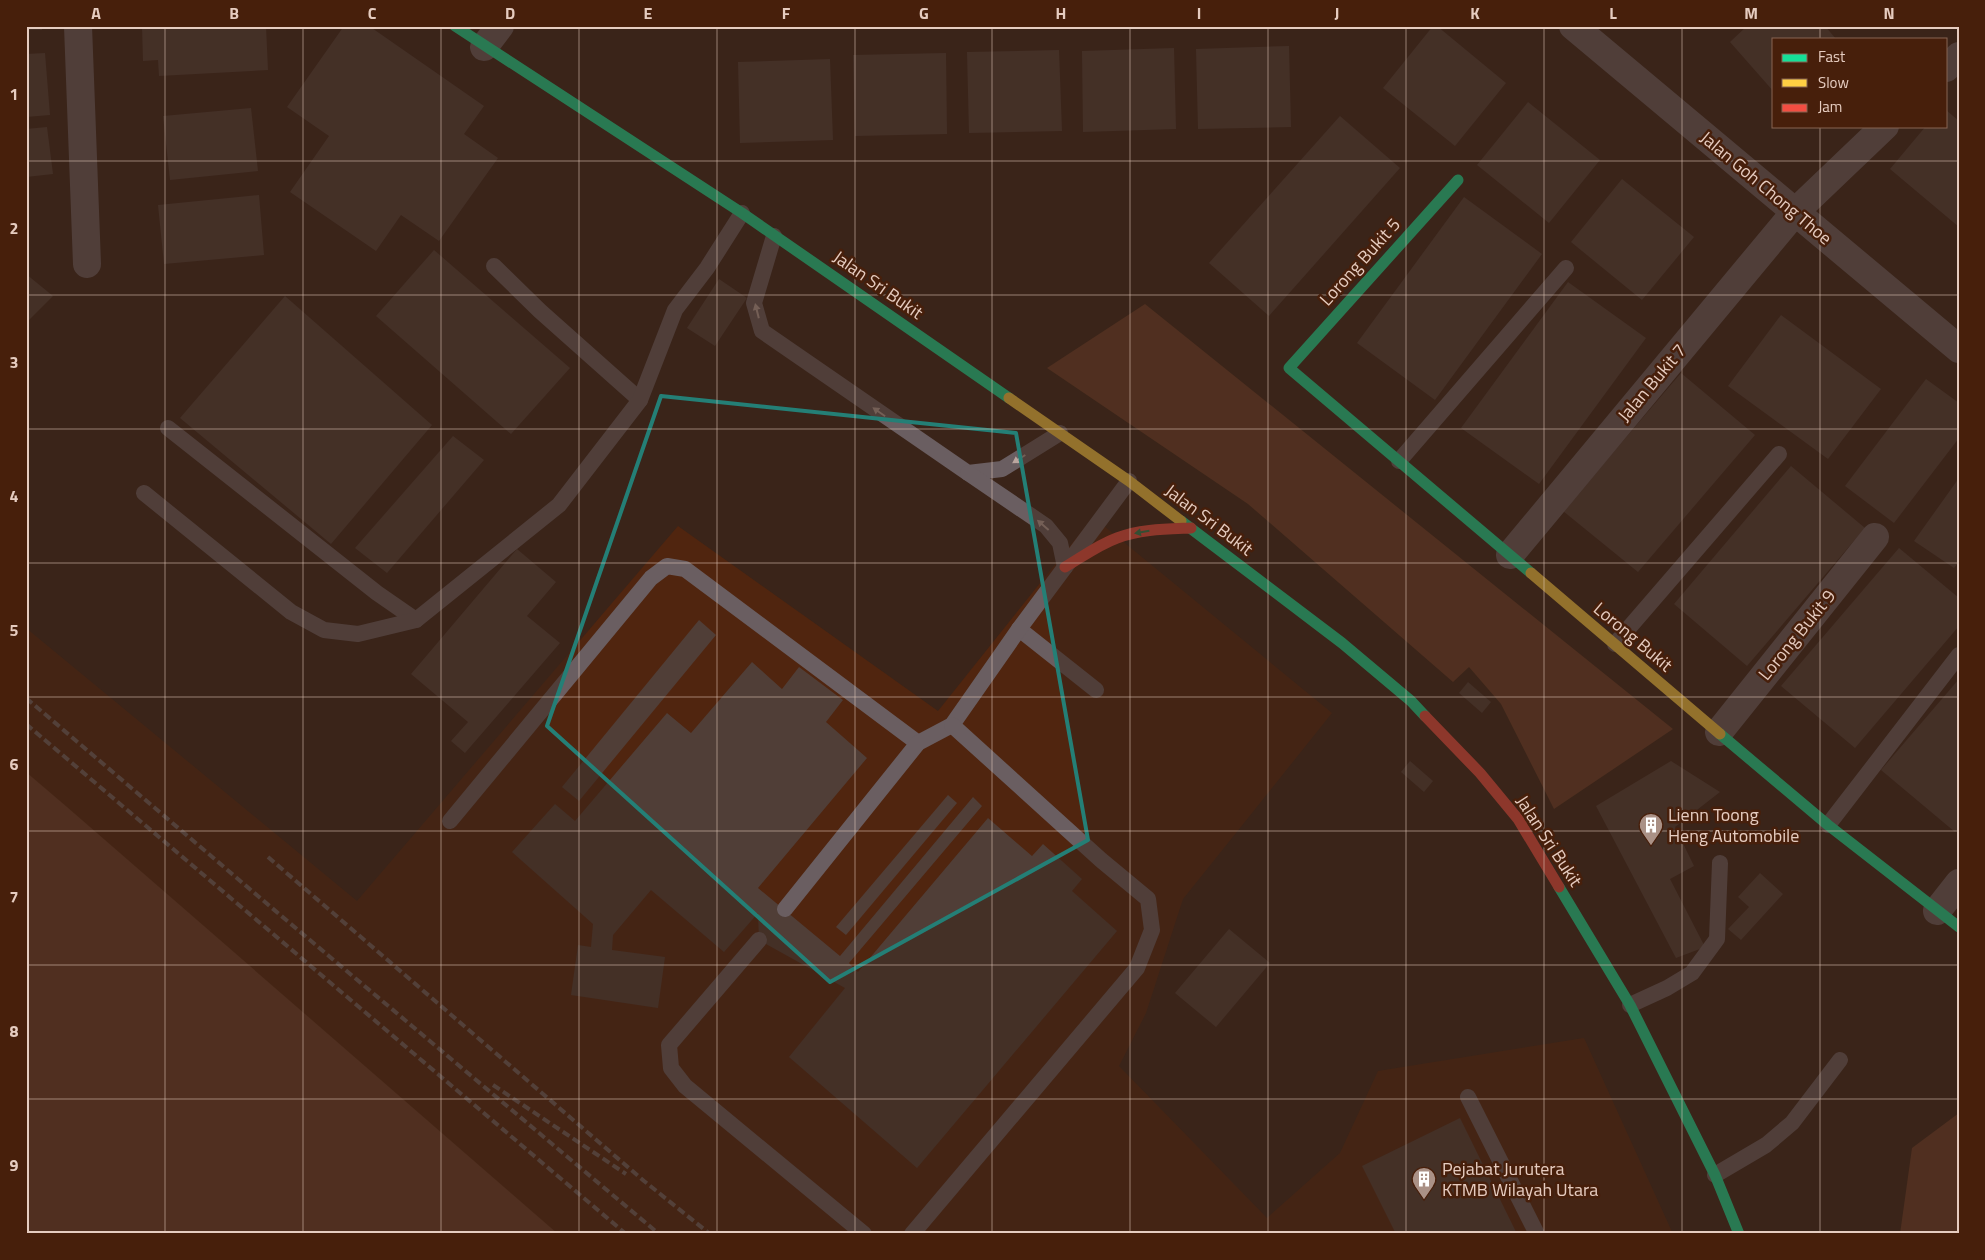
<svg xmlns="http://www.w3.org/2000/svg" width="1985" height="1260" viewBox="0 0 1985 1260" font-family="'Titillium Web',sans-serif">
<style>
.built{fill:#50250f}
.green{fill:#6a3d28}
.building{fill:#503e37}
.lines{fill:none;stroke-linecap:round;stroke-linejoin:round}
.lane{stroke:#6a5e61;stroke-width:16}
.street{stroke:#6a5e61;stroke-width:28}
.fast{stroke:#16e098;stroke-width:11}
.slow{stroke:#ffcf43;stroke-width:11}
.jam{stroke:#f24e42;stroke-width:11}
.rail{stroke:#716360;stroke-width:4;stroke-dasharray:8 4;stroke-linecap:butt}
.oneway{fill:#bba69f}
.oneway2{fill:#2e8052}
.marked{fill:none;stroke:#247f76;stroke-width:4;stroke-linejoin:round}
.grid{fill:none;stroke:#e6ccc0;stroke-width:1;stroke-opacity:0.55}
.labels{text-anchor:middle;stroke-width:5;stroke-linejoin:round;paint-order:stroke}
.street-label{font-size:18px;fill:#e6ccc0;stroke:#471f0b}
.poi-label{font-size:18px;fill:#e6ccc0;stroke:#471f0b;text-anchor:start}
.neatline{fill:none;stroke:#e6ccc0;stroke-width:2}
.grid-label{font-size:16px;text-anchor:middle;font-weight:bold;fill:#e6ccc0}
</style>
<rect width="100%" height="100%" fill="#3a2419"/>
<path class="built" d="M1093,517L1332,713L1183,899L1146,1013L1119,1066L1267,1218L1340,1153L1378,1071L1584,1038L1673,1234H26V628L357,901L678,526L938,711Z"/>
<g class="green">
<path d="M1145,304L1673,729L1554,809L1501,704L1469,667L1453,682L1248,504L1047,368Z"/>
<path d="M26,772L67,807L558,1234H26Z"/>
<path d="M1959,1113V1234H1900L1912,1148Z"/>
</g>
<g class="building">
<rect x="26" y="26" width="16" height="4"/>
<path d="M142,26H266L268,70L159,76L158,60L143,61Z"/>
<path d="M344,26H369L484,106L464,134L498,158L439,241L401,215L376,251L290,192L329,136L287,107Z"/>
<path d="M1433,26H1437L1506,83L1455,146L1383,88Z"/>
<path d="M1747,26H1825L1836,39H1774V92L1730,42Z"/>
<path d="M1289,46L1291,127L1198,129L1196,49Z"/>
<path d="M1174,48L1176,129L1083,132L1082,51Z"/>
<path d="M1059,50L1062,131L969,133L967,52Z"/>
<path d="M45,53L50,115L26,117V54Z"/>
<path d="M946,53L947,134L855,136L853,55Z"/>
<path d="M830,59L833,140L740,143L738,62Z"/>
<path d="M1528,102L1600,160L1549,223L1477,165Z"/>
<path d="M251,108L258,171L170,180L163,116Z"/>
<path d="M1946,110L1959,121V227L1890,169L1926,126H1946Z"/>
<path d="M1340,116L1400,168L1269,316L1209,263Z"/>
<path d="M47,127L53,174L26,177V129Z"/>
<path d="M1622,179L1694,237L1642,300L1571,242Z"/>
<path d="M259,195L264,255L164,264L158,205Z"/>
<path d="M1464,197L1542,254L1435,400L1357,343Z"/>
<path d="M434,250L570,368L511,434L376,316Z"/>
<path d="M26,274L53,296L26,323Z"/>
<path d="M719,279L747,298L715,346L687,328Z"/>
<path d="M1568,282L1646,338L1539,484L1461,428Z"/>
<path d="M285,296L432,425L331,544L180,418Z"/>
<path d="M1781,315L1881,389L1828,459L1728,386Z"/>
<path d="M1681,373L1755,435L1638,572L1563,511Z"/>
<path d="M1926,379L1959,403V438L1894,523L1845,486Z"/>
<path d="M453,436L484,460L387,573L355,548Z"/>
<path d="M1791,466L1865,528L1747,666L1674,604Z"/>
<path d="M1959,478V562L1954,568L1914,541Z"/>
<path d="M1899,548L1959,598V626L1855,748L1781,686Z"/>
<path d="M517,549L556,582L527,616L560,643L465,753L451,741L468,722L411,674Z"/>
<path d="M699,620L716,635L579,801L562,787Z"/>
<path d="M752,662L782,689L799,667L843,700L826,722L867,758L758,888L840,956L973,797L982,806L849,963L858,972L988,818L1032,856L1043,844L1082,879L1072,891L1117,931L917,1168L789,1057L845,988L759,940L758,913L724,952L651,890L613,935L612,950L665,957L658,1008L571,995L578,945L591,947L593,924L512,852L555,804L575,821L667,713L691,733Z"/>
<path d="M1959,679V827L1955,832L1881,770Z"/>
<path d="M1468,682L1491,702L1482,713L1459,693Z"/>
<path d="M1410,761L1433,781L1424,792L1401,772Z"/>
<path d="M1671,761L1720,792L1675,827L1694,866L1670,879L1705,947L1676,958L1596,806Z"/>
<path d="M948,795L957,803L846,935L836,927Z"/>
<path d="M1760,873L1783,894L1741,940L1728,929L1749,907L1738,897Z"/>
<path d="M1229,929L1270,963L1216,1027L1175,993Z"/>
<path d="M1460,1118L1517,1234H1396L1362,1166Z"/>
</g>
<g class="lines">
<g class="lane">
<path d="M774,236L754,303L762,331L968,473L1002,469L1060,433"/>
<path d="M494,266L540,311L640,400"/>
<path d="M168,428L377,593L416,620"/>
<path d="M1399,461L1566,268"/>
<path d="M968,473L1046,526L1060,543L1065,567"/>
<path d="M144,493L291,612L324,630L358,634L416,620L559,505L640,400L675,310L707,268L742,213"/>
<path d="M1019,629L1096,690"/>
<path d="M1615,644L1779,454"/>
<path d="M450,821L651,578L667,566L685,569L918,743"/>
<path d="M1828,825L1959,655"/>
<path d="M785,909L918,743L952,725L1019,629L1129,481"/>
<path d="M759,940L669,1045L671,1068L685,1086L864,1234"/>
<path d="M1630,1005L1667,988L1692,973L1717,939L1720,863"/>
<path d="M1468,1097L1537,1234"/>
<path d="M1715,1175L1766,1145L1792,1123L1840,1060"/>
<path d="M912,1234L1137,968L1152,930L1148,899L1101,860L952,725"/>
</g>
<g class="street">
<path d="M78,26L87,264"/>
<path d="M1573,26L1959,349"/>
<path d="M484,47L500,26"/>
<path d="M1946,68L1959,56"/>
<path d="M1510,555L1795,212L1885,126"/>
<path d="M1719,732L1875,537"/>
<path d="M1937,911L1959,883"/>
</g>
<g class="fast">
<path d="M455,26L742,213L1009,398"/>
<path d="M1458,180L1289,368L1531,573"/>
<path d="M1181,521L1342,643L1411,701L1425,716"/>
<path d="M1720,734L1828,825L1959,927"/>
<path d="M1559,887L1630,1005L1715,1175L1739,1234"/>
</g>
<g class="slow">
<path d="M1009,398L1129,481L1181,521"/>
<path d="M1531,573L1720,734"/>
</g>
<g class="jam">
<path d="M1065,567C1082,557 1098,545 1117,538C1140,529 1167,529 1191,528"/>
<path d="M1425,716L1480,773L1518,819L1559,887"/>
</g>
<g class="rail">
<path d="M26,698L279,914L659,1234"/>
<path d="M26,724L626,1234"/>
<path d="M268,857L644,1181L710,1234"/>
<path d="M493,1085L626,1174"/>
</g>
</g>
<defs><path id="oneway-solid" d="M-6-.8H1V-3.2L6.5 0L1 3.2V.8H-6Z" transform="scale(1.25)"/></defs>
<g class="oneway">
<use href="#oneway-solid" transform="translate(757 311) rotate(-104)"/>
<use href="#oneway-solid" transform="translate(879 412) rotate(-145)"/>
<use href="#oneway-solid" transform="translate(1019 459) rotate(148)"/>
<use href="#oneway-solid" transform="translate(1043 525) rotate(-139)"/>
</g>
<use class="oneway2" href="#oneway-solid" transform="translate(1142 532) rotate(170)"/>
<path d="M0 0H1985V1260H0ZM661,396L1016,433L1088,840L830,982L547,726Z" fill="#3a2419" fill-opacity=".55" fill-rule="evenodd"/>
<path class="marked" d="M661,396L1016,433L1088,840L830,982L547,726Z"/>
<path class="grid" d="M165,26V1234M303,26V1234M441,26V1234M579,26V1234M717,26V1234M855,26V1234M992,26V1234M1130,26V1234M1268,26V1234M1406,26V1234M1544,26V1234M1682,26V1234M1820,26V39M1820,126V1234M26,161H1959M26,295H1959M26,429H1959M26,563H1959M26,697H1959M26,831H1959M26,965H1959M26,1099H1959"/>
<defs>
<g id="building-pin" transform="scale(1.25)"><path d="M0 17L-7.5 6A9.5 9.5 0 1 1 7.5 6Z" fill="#aa9186" stroke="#471f0b"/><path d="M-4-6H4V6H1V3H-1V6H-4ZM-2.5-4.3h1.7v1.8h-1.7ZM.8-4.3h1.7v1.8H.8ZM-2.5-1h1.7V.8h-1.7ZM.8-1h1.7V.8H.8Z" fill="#fff"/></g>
</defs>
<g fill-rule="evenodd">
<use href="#building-pin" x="1651" y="825"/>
<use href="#building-pin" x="1424" y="1179"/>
</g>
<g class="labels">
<g class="street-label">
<text transform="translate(1766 188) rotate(40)" y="6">Jalan Goh Chong Thoe</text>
<text transform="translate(1360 262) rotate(-48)" y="6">Lorong Bukit 5</text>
<text transform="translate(878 285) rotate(35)" y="6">Jalan Sri Bukit</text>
<text transform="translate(1652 383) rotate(-50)" y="6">Jalan Bukit 7</text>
<text transform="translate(1209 520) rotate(37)" y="6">Jalan Sri Bukit</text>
<text transform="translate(1797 635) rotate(-51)" y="6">Lorong Bukit 9</text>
<text transform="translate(1633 637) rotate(40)" y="6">Lorong Bukit</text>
<text transform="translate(1549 841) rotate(57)" y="6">Jalan Sri Bukit</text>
</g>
<g class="poi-label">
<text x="1668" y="821">Lienn Toong<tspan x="1668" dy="21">Heng Automobile</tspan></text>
<text x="1442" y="1175">Pejabat Jurutera<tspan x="1442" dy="21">KTMB Wilayah Utara</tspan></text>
</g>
</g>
<rect width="1985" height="1260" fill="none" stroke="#471f0b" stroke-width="55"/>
<rect x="1772" y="38" width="175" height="90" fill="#471f0b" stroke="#876453"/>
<rect x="1782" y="54" width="25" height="8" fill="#16e098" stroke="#876453"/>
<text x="1818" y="62" font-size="15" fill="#e6ccc0">Fast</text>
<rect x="1782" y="79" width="25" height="8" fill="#ffcf43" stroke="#876453"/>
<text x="1818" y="88" font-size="15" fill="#e6ccc0">Slow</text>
<rect x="1782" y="104" width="25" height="8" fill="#f24e42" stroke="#876453"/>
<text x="1818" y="112" font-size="15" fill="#e6ccc0">Jam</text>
<rect x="28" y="28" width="1930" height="1204" class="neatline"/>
<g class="grid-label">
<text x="96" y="19">A</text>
<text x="234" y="19">B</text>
<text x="372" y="19">C</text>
<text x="510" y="19">D</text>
<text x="648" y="19">E</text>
<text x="786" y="19">F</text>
<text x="924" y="19">G</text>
<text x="1061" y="19">H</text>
<text x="1199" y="19">I</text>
<text x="1337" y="19">J</text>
<text x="1475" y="19">K</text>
<text x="1613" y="19">L</text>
<text x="1751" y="19">M</text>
<text x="1889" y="19">N</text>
<text x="14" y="100">1</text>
<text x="14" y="234">2</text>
<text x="14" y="368">3</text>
<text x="14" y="502">4</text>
<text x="14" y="636">5</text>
<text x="14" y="770">6</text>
<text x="14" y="903">7</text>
<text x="14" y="1037">8</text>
<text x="14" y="1171">9</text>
</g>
</svg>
